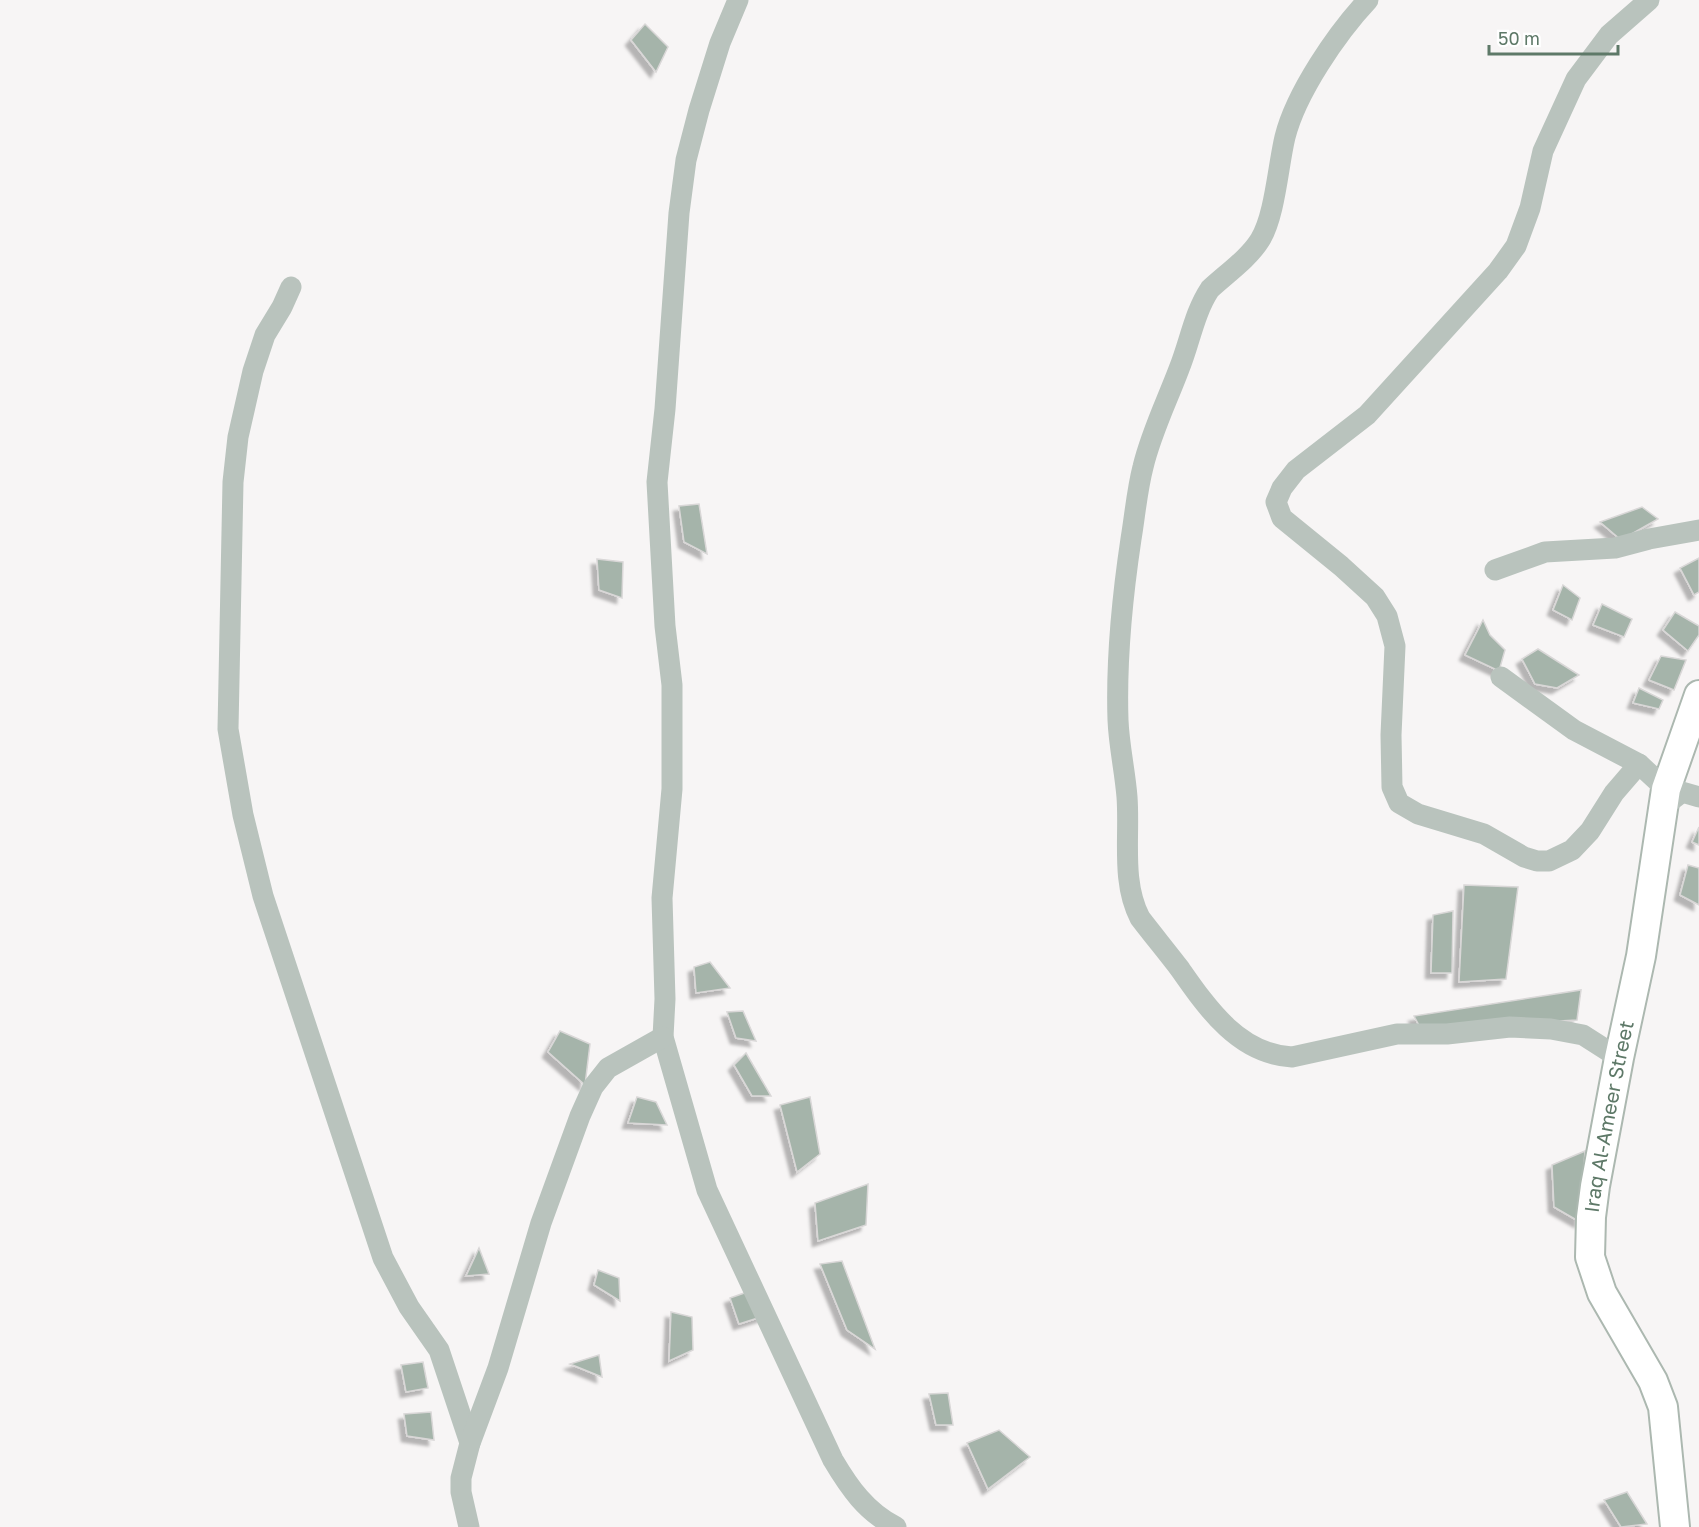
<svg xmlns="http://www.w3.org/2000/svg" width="1699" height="1527" viewBox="0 0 1699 1527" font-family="'Golos Text',sans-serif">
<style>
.building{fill:#a5b4aa;stroke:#d9d7d7;stroke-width:1.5;filter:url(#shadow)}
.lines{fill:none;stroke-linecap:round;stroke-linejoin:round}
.secondary-casing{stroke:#acb8b0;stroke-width:32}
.minor{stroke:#b9c3bd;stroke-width:21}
.secondary{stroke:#fff;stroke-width:28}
.labels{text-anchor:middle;stroke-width:6;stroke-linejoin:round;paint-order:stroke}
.street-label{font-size:20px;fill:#5e7968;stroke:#fff}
</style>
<defs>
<filter id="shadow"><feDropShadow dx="-5.5" dy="5.5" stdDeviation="1.5" flood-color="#0004"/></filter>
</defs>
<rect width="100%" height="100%" fill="#f7f5f5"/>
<g class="building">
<path d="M645,24L668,47L656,72L631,40Z"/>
<path d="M699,504L707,554L684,542L679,506Z"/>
<path d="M1642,507L1658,519L1621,540L1600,522Z"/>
<path d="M1699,558V592L1694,595L1680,568Z"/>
<path d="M597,559L623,562L622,598L599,590Z"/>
<path d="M1563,585L1580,598L1572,620L1553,610Z"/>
<path d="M1602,604L1632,619L1624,637L1593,625Z"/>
<path d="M1675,612L1699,626V635L1688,651L1663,630Z"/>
<path d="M1483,620L1490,635L1505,650L1499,671L1465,655Z"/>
<path d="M1538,649L1579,675L1557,688L1535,684L1522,659Z"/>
<path d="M1661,656L1686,660L1674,690L1649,680Z"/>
<path d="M1639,688L1663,700L1659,709L1633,703Z"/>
<path d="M1699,827V845L1692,842Z"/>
<path d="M1688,865L1699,868V905L1680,895Z"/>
<path d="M1464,885L1518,887L1506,979L1459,982Z"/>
<path d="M1453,911L1452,973H1431L1433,915Z"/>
<path d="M710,962L730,988L696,993L694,967Z"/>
<path d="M1581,990L1577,1020L1421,1029L1414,1016Z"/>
<path d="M743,1011L756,1041L736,1038L727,1012Z"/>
<path d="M560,1031L590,1044L585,1085L548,1052Z"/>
<path d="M746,1053L771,1096H752L734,1065Z"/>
<path d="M637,1097L656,1102L667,1125L628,1123Z"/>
<path d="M810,1097L820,1154L797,1172L780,1105Z"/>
<path d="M1585,1151L1580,1222L1554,1207L1552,1165Z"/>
<path d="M868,1184L866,1225L818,1241L815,1203Z"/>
<path d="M479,1248L489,1274L466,1276Z"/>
<path d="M842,1261L875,1349L847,1330L820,1264Z"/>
<path d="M598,1270L619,1278L620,1301L594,1285Z"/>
<path d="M750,1291L764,1316L739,1324L730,1298Z"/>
<path d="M671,1312L692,1317L693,1350L669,1361Z"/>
<path d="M599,1355L602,1377L570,1364Z"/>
<path d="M423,1362L428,1388L406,1392L401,1365Z"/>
<path d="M948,1393L953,1425H936L929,1394Z"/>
<path d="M431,1412L434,1440L407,1436L404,1414Z"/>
<path d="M999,1430L1030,1457L988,1489L967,1443Z"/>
<path d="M1627,1492L1647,1524L1621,1527L1604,1500Z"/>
</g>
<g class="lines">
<g class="secondary-casing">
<g id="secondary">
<path id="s1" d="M1675,1527L1663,1407L1653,1381L1602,1293L1590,1257L1591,1217L1595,1186L1619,1058L1641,956L1666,789L1699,695"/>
</g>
</g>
<g class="minor">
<path d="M738,0L720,43L699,110L686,160L679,213L665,409L657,482L665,626L672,685V789L662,898L665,999L663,1037L707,1190L833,1460C849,1487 866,1512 896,1527"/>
<path d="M1368,0C1337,33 1296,93 1285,137C1278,166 1275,216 1260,240C1248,259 1226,274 1210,289C1194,313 1190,342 1179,369C1167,401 1151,433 1143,467C1137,490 1135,515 1131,539C1122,599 1116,659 1118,720C1119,746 1125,771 1127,797C1130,836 1121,882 1140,918C1153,935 1167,952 1180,969C1208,1009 1239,1054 1292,1057L1397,1034H1447L1510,1027L1551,1029L1583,1035L1619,1058"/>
<path d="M291,287L282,307L265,335L253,371L238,437L233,482L228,729L243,815L263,896L383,1258L409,1307L439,1350L470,1443"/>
<path d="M1495,570L1545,552L1615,548L1649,539L1699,530"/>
<path d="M1501,677L1574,730L1639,764L1666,789"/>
<path d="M1639,764L1614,793L1590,831L1572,850L1549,861H1537L1524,857L1484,834L1418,814L1399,803L1392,787L1391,735L1395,646L1387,616L1375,597L1341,566L1282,518L1276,502L1282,488L1296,470L1367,415L1498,271L1516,246L1530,208L1543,151L1576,79L1609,35L1649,0"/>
<path d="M1663,807L1682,792L1699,797"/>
<path d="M469,1527L461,1492V1478L470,1443L498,1368L541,1223L580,1116L593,1087L608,1068L663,1037"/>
</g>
<use href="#secondary" class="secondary"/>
</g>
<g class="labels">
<g class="street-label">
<text dy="7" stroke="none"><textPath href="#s1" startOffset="430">Iraq Al-Ameer Street</textPath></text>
</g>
</g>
<path d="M1489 45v9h129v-9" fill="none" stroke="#5e7968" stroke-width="3"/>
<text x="1498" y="45" font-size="18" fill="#5e7968" stroke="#ffffff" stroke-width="4.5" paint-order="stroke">50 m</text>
</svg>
